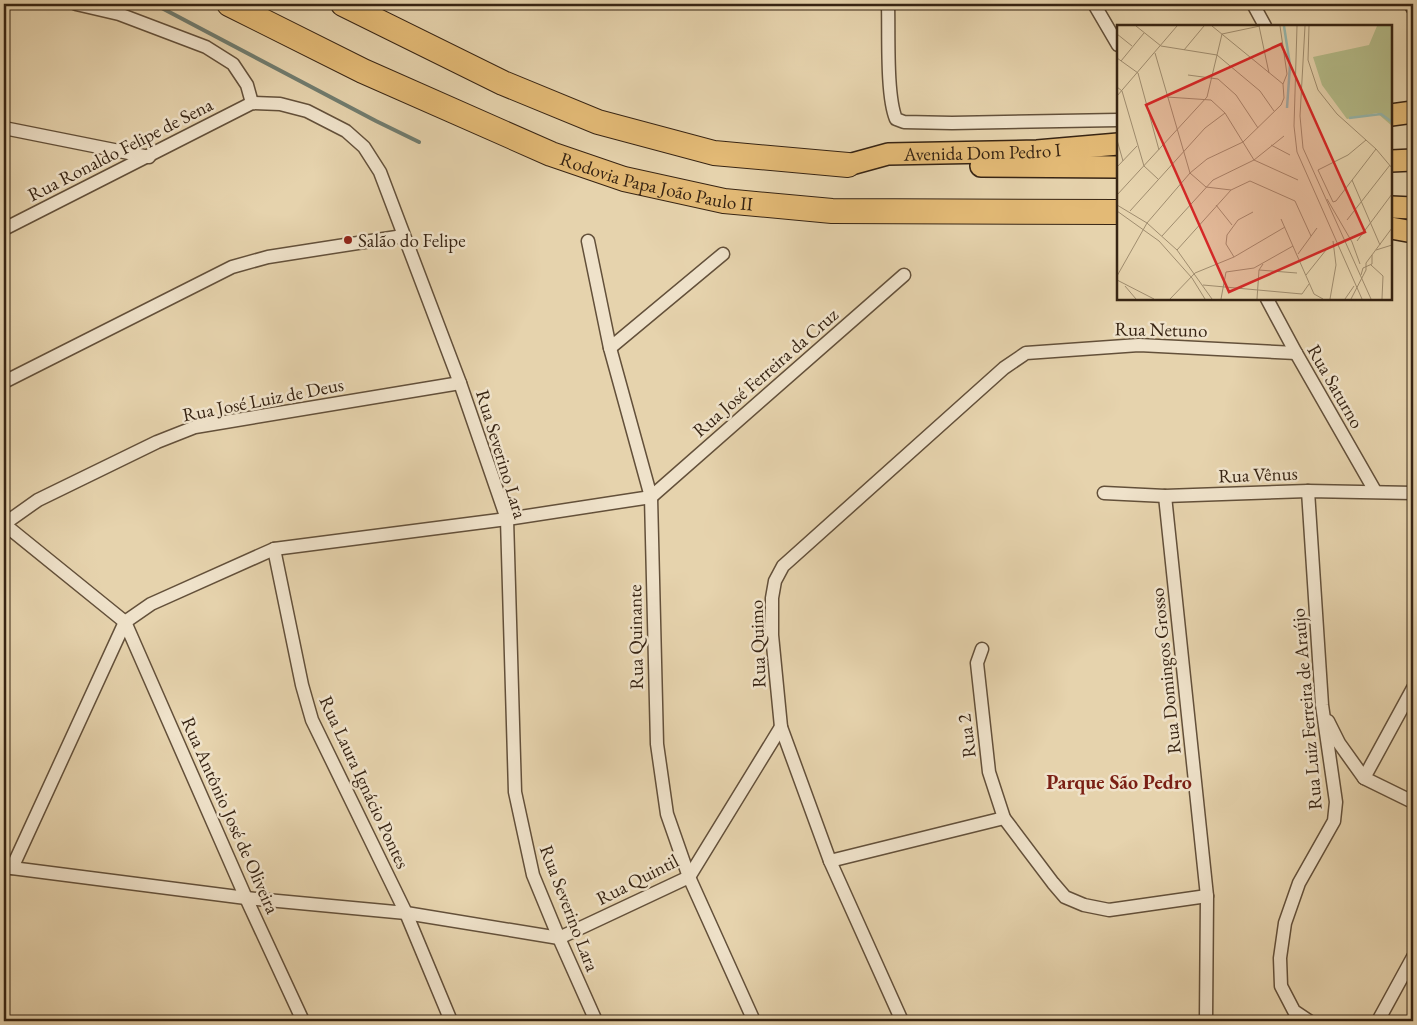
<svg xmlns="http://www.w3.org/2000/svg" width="1417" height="1025" viewBox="0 0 1417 1025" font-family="'EB Garamond',serif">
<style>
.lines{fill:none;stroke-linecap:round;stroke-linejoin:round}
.stream{stroke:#707c6f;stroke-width:4}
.minor-casing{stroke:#63503a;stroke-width:15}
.trunk-casing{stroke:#372413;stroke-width:24}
.motorway-casing{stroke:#372413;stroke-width:26}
.minor{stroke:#efe2ca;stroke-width:12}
.trunk{stroke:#e3ba76;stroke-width:21}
.motorway{stroke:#e3ba76;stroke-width:24}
.poi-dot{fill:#8f2418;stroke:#efe2ca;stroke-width:2}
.labels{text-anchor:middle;stroke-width:5;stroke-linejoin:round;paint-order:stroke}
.street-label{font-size:19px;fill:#372413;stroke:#efe2ca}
.poi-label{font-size:19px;fill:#372413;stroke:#efe2ca;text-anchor:start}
.neighbourhood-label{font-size:20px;font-weight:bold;fill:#7a1f14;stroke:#efe2ca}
.inset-river{fill:none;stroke:#96b7ad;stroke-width:2.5}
.inset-road{fill:none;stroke:#a08d6f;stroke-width:1}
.view{fill:#d62828;fill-opacity:0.15;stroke:#d62828;stroke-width:2.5}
.inset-edge{fill:none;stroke:#372413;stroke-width:2.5}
</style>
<rect width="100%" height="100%" fill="#e6d3ad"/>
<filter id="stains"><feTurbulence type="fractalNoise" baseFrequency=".004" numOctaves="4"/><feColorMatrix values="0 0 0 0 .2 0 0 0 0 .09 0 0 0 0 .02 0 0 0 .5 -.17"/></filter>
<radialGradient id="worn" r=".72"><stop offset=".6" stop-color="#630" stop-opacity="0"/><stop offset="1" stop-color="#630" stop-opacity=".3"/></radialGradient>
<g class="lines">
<path class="stream" d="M150,4L156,5L376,121L419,142"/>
<g class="minor-casing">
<g id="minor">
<path d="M76,4L119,14L206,47L233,64L247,85L252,103"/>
<path d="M888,4C889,32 886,95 896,119L904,122L952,123L1118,120"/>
<path d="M1094,4L1118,45"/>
<path d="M1253,4L1265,26"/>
<path d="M1410,4L1413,9"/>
<path d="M4,128L149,157"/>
<path d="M4,229L252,103L280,104L307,111L346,131L364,147L380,172L460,383L507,519L515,792L533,875L559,938L596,1021"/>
<path d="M588,241L610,348L651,497L657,744L667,814L689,877L754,1021"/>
<path d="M1267,299L1296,353L1375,491"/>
<path d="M610,348L723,254"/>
<path d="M4,382L232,267L268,257L403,236"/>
<path d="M1308,491L1322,705L1336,802L1334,821L1299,883L1285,923L1280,958L1281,986L1294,1011L1309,1021"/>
<path d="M1104,493L1165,496L1308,491L1413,493"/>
<path d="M1165,496L1207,896L1206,1021"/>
<path d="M4,524L125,622L246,898L303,1021"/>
<path d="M4,524L38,500L157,442L195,427L460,383"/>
<path d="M274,549L302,685L312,720L406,913L451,1021"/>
<path d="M982,649L977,663L989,772L1004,818L1053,883L1065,897L1084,905L1109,910L1207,896"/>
<path d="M1328,721L1339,743L1364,778L1413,802"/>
<path d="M1364,778L1413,688"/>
<path d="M830,861L1004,818"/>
<path d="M4,867L246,898L406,913L559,938L689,877L781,727"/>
<path d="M12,868L125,622L151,604L274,549L507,519L651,497L904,275"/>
<path d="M902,1021L830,861L781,727L772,635V598L775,581L783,566L1004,368L1026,353L1139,345L1296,353"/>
<path d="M1378,1021L1413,957"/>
</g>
</g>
<g class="trunk-casing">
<g id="trunk">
<path d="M1391,115L1413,112"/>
<path d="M1391,161L1413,160"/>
<path id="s1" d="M848,165L888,154L1037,151L1118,144"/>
<path d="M981,166L1118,167"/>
<path d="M1391,207L1413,208"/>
<path d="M1391,228L1413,232"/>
</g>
</g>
<g class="motorway-casing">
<g id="motorway">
<path id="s2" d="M229,4L363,71L551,154L624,179L724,201L832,211L1118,212"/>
<path d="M343,4L503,83L598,122L714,153L848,165"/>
</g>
</g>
<use href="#minor" class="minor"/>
<use href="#trunk" class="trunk"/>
<use href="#motorway" class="motorway"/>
</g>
<circle class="poi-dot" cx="348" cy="240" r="5"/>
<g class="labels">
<g class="street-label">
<text transform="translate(120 149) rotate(-27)" y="7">Rua Ronaldo Felipe de Sena</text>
<text dy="7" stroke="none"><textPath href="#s1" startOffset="136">Avenida Dom Pedro I</textPath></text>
<text dy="7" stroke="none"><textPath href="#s2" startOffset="465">Rodovia Papa João Paulo II</textPath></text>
<text transform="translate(1161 329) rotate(1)" y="7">Rua Netuno</text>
<text transform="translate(765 372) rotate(-41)" y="7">Rua José Ferreira da Cruz</text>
<text transform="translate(1336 386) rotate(60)" y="7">Rua Saturno</text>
<text transform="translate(263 399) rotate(-11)" y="7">Rua José Luiz de Deus</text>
<text transform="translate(502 454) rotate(73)" y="7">Rua Severino Lara</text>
<text transform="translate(1258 474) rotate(-2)" y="7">Rua Vênus</text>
<text transform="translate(635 637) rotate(-91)" y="7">Rua Quinante</text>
<text transform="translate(757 644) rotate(-92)" y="7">Rua Quimo</text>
<text transform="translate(1165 671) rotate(-96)" y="7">Rua Domingos Grosso</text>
<text transform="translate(1306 709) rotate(-95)" y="7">Rua Luiz Ferreira de Araújo</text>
<text transform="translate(966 736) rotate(-97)" y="7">Rua 2</text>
<text transform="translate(365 782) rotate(65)" y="7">Rua Laura Ignácio Pontes</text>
<text transform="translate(231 815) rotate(66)" y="7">Rua Antônio José de Oliveira</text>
<text transform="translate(637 879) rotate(-27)" y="7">Rua Quintil</text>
<text transform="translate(570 908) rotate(69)" y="7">Rua Severino Lara</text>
</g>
<g class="poi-label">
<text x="358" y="247">Salão do Felipe</text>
</g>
<g class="neighbourhood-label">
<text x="1119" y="789">Parque São Pedro</text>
</g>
</g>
<g transform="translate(1117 25)">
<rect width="275" height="275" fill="#e6d3ad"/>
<path d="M260,1H275V101L260,88L230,94L205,60L196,32L252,20Z" fill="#b4bc8a"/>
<path class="inset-river" d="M167,1L173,40L170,83M232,93L264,89L275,97"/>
<path class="inset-road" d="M19,1L44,21L100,30L143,66L157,86M95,1L166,59M142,1L152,48M163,1L170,49L166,59M180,1L177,101L180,127L245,274M188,1L183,91L186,123L254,274M192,1L191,35L201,65L220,89L259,124L275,143M0,9L15,21M67,25L87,1M38,28L73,148L89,162L114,165M0,33L21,48L42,125M4,36L27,8M71,50L101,54L119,70L141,103M0,62L5,66L27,141L41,154M0,71L60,1M50,72L94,75L108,88L137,135L181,155M0,115L6,136M249,115L231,130L201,145L216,177L219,176L259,124M154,120L173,130M0,142L20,121M235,155L263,220M0,170L90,72L105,9L143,1M210,174L235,217L243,239M0,180L30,198L60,225L95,274M99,180L115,200M0,186L42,216L75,253L88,274M13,186L88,103L108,88M164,194L197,269L206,274M230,195L273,140M45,211L96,155L137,135L167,111M240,216L275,169M60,225L114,165L133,156L178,176L194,211M259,225L275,220M181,229L200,203M117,232L109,219L110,210L121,195L136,187M249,238L275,203M254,240L266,251L265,274M142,245L180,248M189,250L209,225M244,250L246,243L255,239V230M0,251L30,198L73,148L90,134L126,117L164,80L167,73L166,59M0,255L37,274M86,260L185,269L192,259M8,261L19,274M53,274L78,248L117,232L168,202M104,274L109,247L137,243L176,221M140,274L142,245L146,239M213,274L219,240L216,216M228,274L237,261M234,274L249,245V238"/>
<path class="view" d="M164,19L248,207L112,267L29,80Z"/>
<rect width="275" height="275" class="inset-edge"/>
</g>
<rect width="1417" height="1025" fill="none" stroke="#e6d3ad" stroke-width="20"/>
<rect x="5" y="5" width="1407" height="1015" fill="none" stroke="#372413" stroke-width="2.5"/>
<rect x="10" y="10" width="1397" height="1005" fill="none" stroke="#372413"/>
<rect width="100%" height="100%" filter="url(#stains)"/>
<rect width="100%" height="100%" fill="url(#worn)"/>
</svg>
